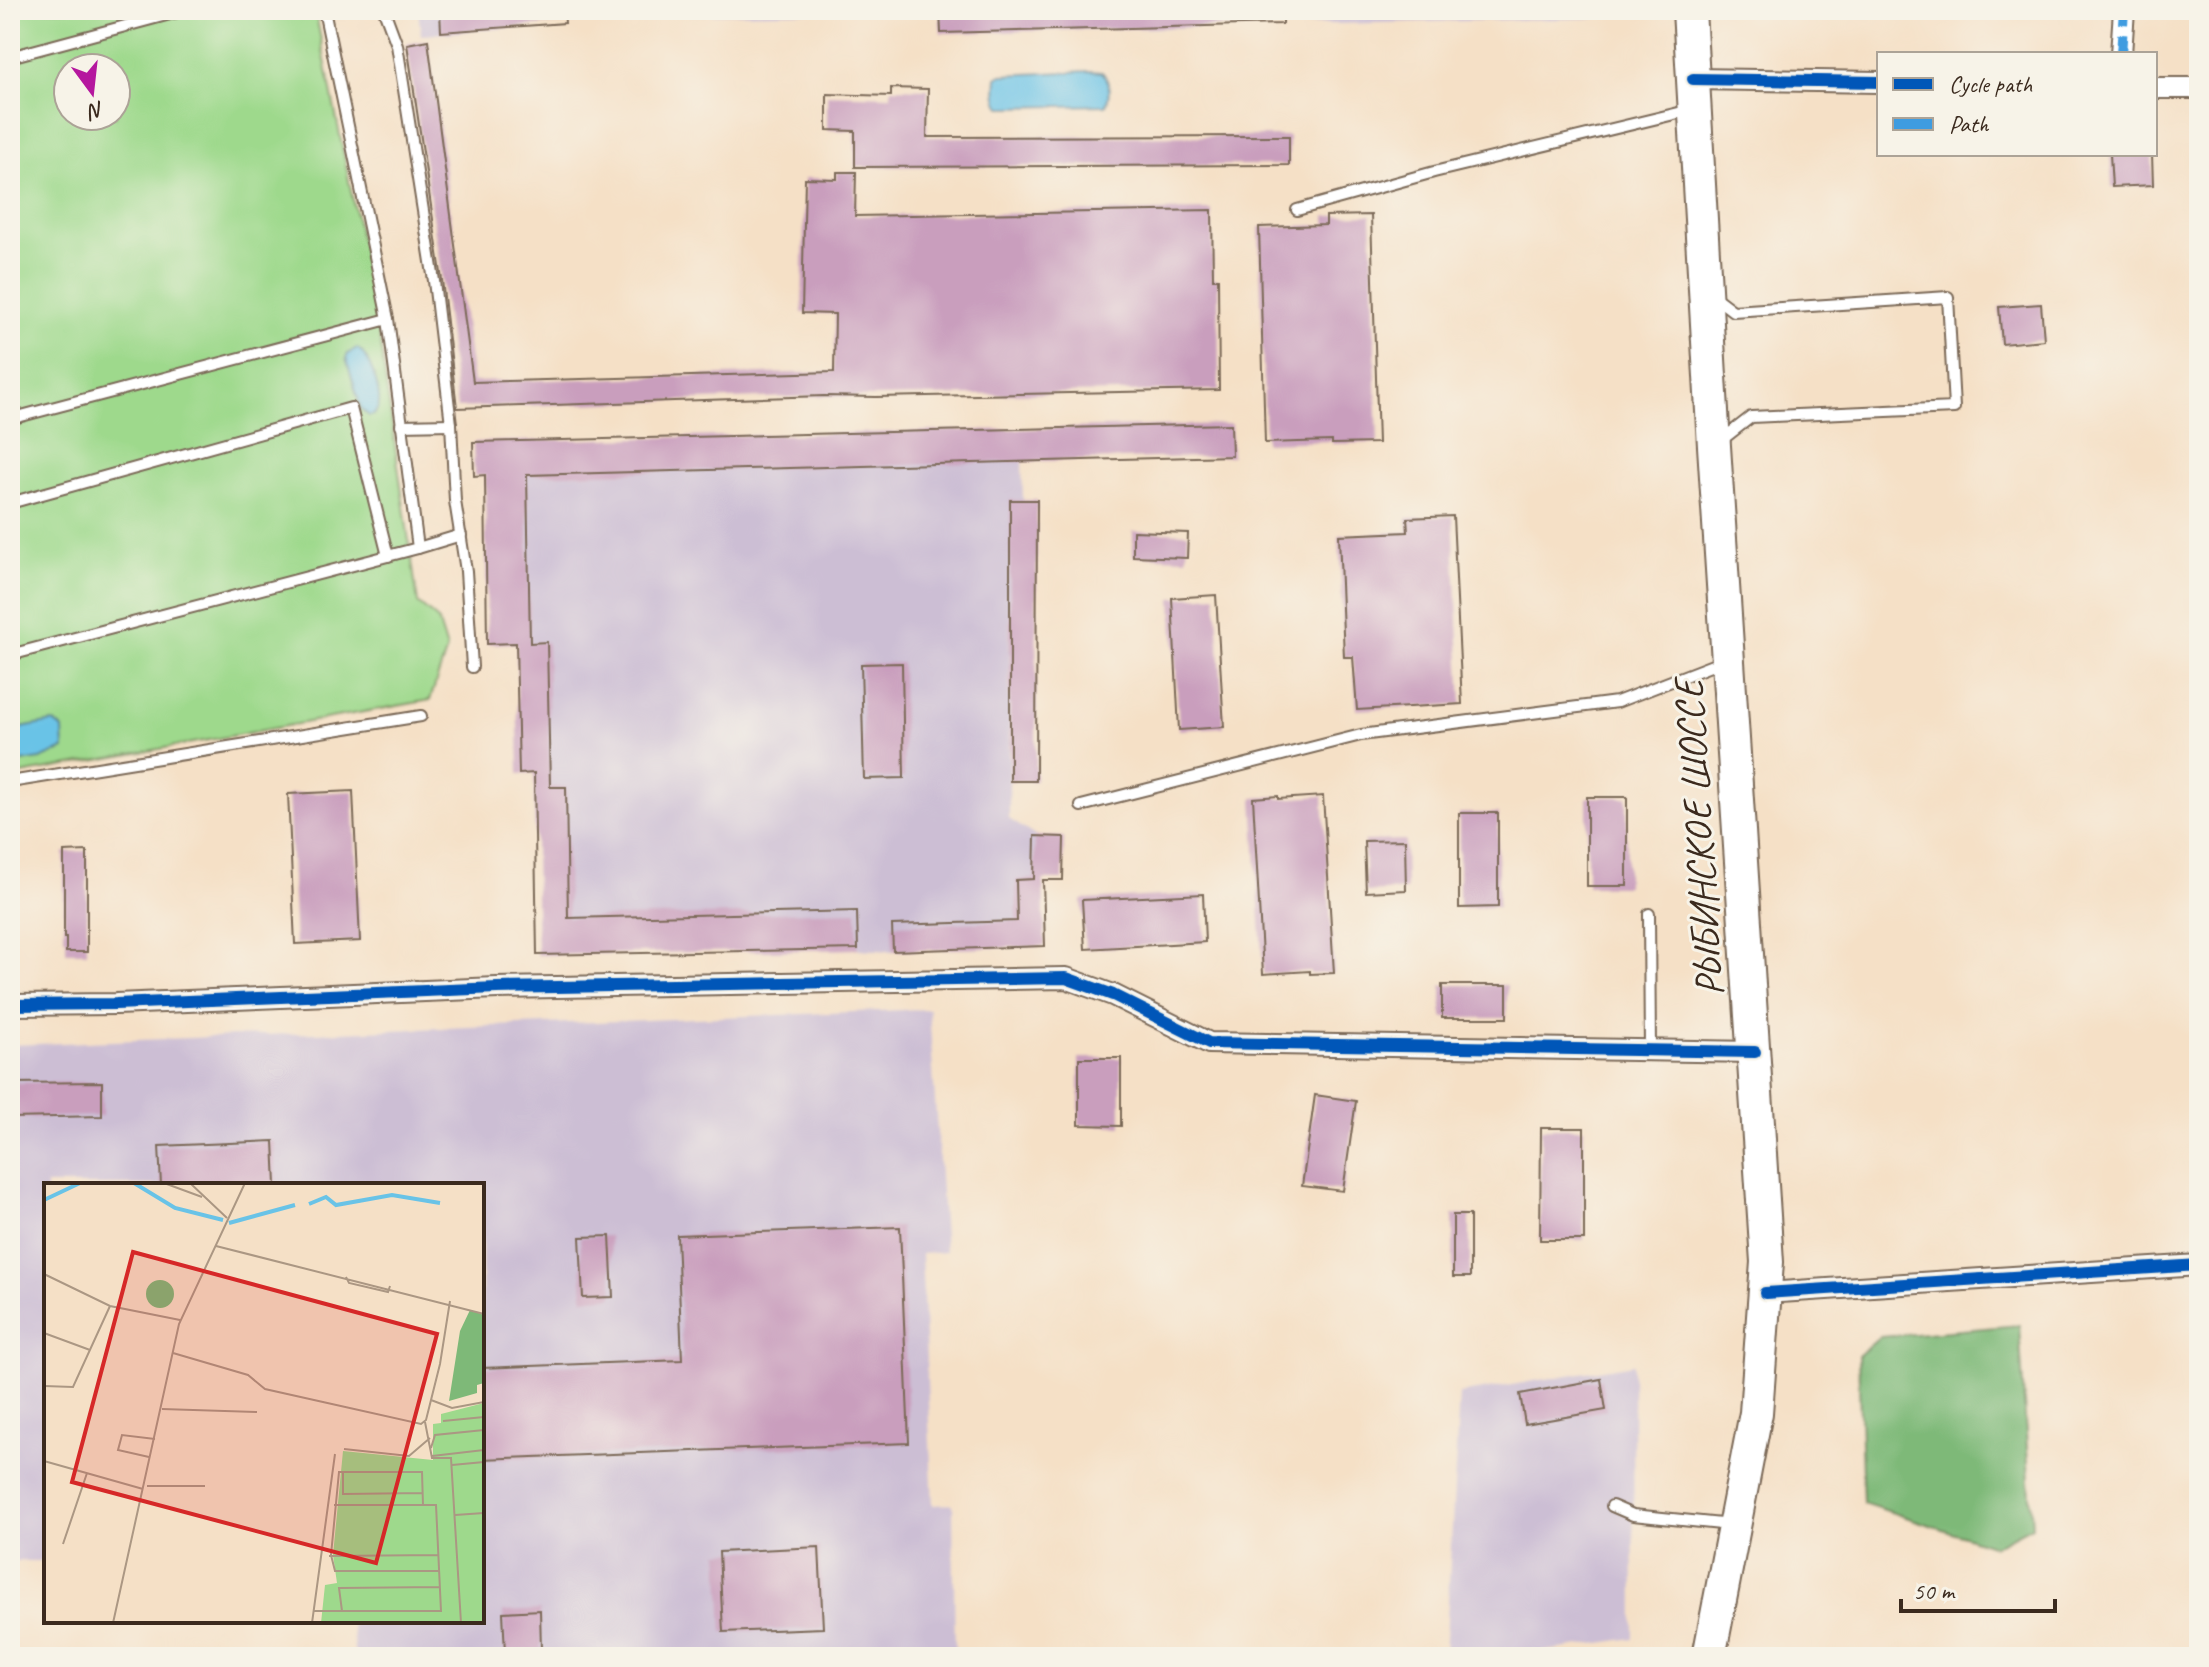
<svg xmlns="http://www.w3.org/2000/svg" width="2209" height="1667" viewBox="0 0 2209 1667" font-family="Caveat,sans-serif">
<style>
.industrial{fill:#ccbed4}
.green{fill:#9ed98c;stroke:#6c8255;stroke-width:2;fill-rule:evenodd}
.forest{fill:#7eb978;stroke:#5c724b;stroke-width:2}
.water{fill:#69c3e7;stroke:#527682;stroke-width:2}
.building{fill:#c99ebd}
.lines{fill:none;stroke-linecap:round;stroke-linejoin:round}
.lane-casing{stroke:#7c6a59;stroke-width:14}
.street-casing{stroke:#7c6a59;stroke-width:24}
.primary-casing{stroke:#7c6a59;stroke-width:36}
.lane{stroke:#fff;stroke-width:10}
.street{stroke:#fff;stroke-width:20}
.primary{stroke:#fff;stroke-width:32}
.quiet{stroke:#3f9ce0;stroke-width:10;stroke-dasharray:20 10;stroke-linecap:butt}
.cycleway-casing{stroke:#f7f3e8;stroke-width:17}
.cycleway{stroke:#0057b8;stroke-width:12}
.labels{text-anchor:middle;stroke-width:6;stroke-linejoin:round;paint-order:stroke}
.street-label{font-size:40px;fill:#3b2a1e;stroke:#f7f3e8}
.inset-river{fill:none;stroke:#69c3e7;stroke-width:4}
.inset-road{fill:none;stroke:#ab9783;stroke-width:2}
.view{fill:#d62828;fill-opacity:0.15;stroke:#d62828;stroke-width:4}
.inset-edge{fill:none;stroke:#3b2a1e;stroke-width:4}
</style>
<rect width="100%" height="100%" fill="#f7f3e8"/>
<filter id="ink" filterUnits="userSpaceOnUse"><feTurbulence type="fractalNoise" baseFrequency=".0125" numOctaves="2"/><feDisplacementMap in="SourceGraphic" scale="16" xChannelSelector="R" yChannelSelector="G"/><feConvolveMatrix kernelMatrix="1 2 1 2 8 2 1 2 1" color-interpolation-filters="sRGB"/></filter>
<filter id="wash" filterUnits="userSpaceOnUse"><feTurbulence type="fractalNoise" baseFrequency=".006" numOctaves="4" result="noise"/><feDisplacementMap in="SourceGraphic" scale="32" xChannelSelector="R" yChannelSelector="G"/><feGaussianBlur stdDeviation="1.8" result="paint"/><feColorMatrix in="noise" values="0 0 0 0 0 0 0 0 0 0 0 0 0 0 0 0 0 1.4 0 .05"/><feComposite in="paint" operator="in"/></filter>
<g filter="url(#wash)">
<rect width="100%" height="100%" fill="#f5e0c6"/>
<g class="industrial">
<path d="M418,10H1597V18L941,33L940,10L665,15L421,35Z"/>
<path d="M1022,461L1023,500L1010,501L1009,819L1035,836L1034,879L1043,880L1045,946L893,951L858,949L537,955L534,787H549L546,642L530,643L527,475Z"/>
<path d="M929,1009L945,1252L921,1254L933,1505L953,1504L955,1657H355L351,1621H482V1185H46V1561H10V1045Z"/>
<path d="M1633,1364L1634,1638L1507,1657H1445L1459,1394Z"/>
</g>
<path class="green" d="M10,10H315L377,322L418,603L438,620L447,649L430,700L10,776ZM68,68H116V116H68Z"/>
<path class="forest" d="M2019,1325L2032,1526L1994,1546L1863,1503L1858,1356L1880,1337Z"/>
<g class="water">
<path d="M1090,71L1102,72C1110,80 1110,95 1106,105L1009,107H1001C995,99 996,88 997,78L1002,75Z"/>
<path d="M357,348C369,355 380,388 379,403C379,407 376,411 374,415L369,416L361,409L346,358L348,354Z"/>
<path d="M53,722L63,729L64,749L40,759L10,764V733L21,728Z"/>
</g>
<g id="blocks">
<g class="building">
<path d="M440,10H564L565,23L441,32Z"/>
<path d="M940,10H1283V24L941,33Z"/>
<path d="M428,40L473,382L834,372L835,314L802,313L805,178L837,179V172H856L855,216L1212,210L1213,279H1218L1219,390L876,397L824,396L457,408L442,280L407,44Z"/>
<path d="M891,88L928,89L927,137L1289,136V165L855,167V131L827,130V94L891,96Z"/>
<path d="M2110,154H2152L2153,185L2112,187Z"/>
<path d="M1371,215L1378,443L1332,444V441L1265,443L1259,227L1326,225V216Z"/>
<path d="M2041,304L2044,340L2002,344L1999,307Z"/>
<path d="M1231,424L1232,456L527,475L530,643L547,642L550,787H566L568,918L857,911L858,949L537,955L534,773L519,774L516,643L487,644L485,475L474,476L473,442Z"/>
<path d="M1010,500H1037L1036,781H1010Z"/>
<path d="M1453,516L1462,704L1357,710L1353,657H1344L1339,535L1408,532L1407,518Z"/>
<path d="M1133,531L1188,533L1187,558L1133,556Z"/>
<path d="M1216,595L1224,727L1179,730L1172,598Z"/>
<path d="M902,663L904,778L864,779L861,664Z"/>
<path d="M353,791L360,941L295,944L288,794Z"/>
<path d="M1278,796V799L1323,796L1334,973L1310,974V971L1263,974L1253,798Z"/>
<rect x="1587" y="797" width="40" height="89"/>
<path d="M1459,813H1498V907L1459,908Z"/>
<path d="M1035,836L1064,837L1063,880H1043L1045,946L893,951L892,925L1017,921L1016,880L1034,879Z"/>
<path d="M1405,840L1406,890L1366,892L1364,841Z"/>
<path d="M87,851V952H66V938H64V852Z"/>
<path d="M1203,894L1205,942L1085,949L1082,900Z"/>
<rect x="1442" y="985" width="65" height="33"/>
<path d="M1079,1058H1121V1126L1079,1125Z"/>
<path d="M102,1082V1116L10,1118V1083Z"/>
<path d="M1315,1095L1356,1101L1343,1191L1302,1186Z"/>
<path d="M1541,1128H1584V1240H1540Z"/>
<path d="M274,1141L276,1185H161L159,1146Z"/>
<rect x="1453" y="1215" width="17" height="62"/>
<path d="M900,1227L909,1443L482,1459V1368L682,1360L677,1235Z"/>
<path d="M610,1236L613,1297L583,1298L580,1237Z"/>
<path d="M1601,1379L1606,1410L1525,1424L1520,1394Z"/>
<path d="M819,1547L823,1628L723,1632L719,1552Z"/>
<path d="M540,1610L541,1650L505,1652L503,1612Z"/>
</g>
</g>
</g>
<g filter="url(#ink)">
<use href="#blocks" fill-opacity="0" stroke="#7c6a59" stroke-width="2"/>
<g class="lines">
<g class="lane-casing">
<g id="lane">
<path d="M384,10L397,45L434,281L451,424L455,501L466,571L472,667"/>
<path d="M10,57L185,10"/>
<path d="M1297,210L1434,172L1691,110"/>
<path d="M1712,295L1733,311L1948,297L1954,408L1751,417L1719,442"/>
<path d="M10,419L388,319"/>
<path d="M401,425L451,424"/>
<path d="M10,503L351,408L388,556"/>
<path d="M418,548L461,535"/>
<path d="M10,655L418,548L388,319L324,10"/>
<path d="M10,782L421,716"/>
<path d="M1081,806L1361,735L1617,702L1723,661"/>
<path d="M1649,914L1650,1051"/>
<path d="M1612,1506L1633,1515L1731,1525"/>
</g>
</g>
<g class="street-casing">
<g id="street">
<path d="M2121,54L2124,10"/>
<path d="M1693,79L1879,82"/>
<path d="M2155,88H2199"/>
<path d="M10,1005L116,1004L497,988L1066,978L1113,995L1209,1043L1755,1052"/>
<path d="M1765,1293L2199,1265"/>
</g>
</g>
<g class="primary-casing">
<path id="primary" d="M1689,10L1714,446L1767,1262L1756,1413L1709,1657"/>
</g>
<use href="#lane" class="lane"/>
<use href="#street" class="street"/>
<use href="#primary" class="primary"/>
<path class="quiet" d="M2121,54L2124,10"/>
<g class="cycleway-casing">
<g id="cycleway">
<path d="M1693,79L1879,82"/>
<path d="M10,1005L116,1004L497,988L1066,978L1113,995L1209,1043L1755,1052"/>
<path d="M1765,1293L2199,1265"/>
</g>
</g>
<use href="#cycleway" class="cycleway"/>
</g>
</g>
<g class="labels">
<g class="street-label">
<text transform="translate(1698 838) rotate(-94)" y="14">РЫБИНСКОЕ ШОССЕ</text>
</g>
</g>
<g transform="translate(44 1183)">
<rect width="440" height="440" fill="#f5e0c6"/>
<path d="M440,220V440H277L281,402L293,400L289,372L299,268L389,277V241L397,240V231Z" fill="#9ed98c"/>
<path d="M102 111a14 14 0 1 1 28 0a14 14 0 1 1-28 0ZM426,127L440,132V200L433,202V210L405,218L416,148Z" fill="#7eb978"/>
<path class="inset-river" d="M90,0L131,25L179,37M0,17L36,0M265,21L282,14L292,22L348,12L396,20M185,40L251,22"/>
<path class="inset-road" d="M120,0L158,14M146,0L183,35M172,63L440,131M0,91L66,123L136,137M302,94L305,100L344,109L346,103M0,150L46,167M129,170L204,192L221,206L377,241L382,237L396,181L406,118M0,203L29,204L66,123M387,217L408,225L440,219M118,226L213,229M399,238L440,234M381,239L388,275H407L417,440M387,265L391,252L440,247M300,266L365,273L386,255M388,273L440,267M105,274L74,267L78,252L111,256M0,278L99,306M408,282L440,279M299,289V311L379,310M103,303H161M379,322L378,289H295L287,372L291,388H395M411,332L440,330M19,361L43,290M285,373L394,372M270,428H397L392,322H290M298,428L295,405L396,404M69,440L135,141L201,0M268,440L291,271"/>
<path class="view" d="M89,69L393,151L332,380L28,299Z"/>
<rect width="440" height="440" class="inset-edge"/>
</g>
<rect width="2209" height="1667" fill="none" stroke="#f7f3e8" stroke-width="40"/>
<rect x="1877" y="52" width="280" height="104" fill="#f7f3e8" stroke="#aca397" stroke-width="2"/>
<rect x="1893" y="78" width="40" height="12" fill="#0057b8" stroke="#aca397" stroke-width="2"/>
<text x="1949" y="92" font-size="24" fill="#3b2a1e">Cycle path</text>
<rect x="1893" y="118" width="40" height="12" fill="#3f9ce0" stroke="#aca397" stroke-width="2"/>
<text x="1949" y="132" font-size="24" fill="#3b2a1e">Path</text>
<g transform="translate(92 92) rotate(165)"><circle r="38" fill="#f7f3e8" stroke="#aca397" stroke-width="2"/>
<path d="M0-6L14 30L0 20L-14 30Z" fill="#b5179e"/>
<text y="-12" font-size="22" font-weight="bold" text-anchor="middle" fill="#3b2a1e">N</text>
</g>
<path d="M1901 1599v12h154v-12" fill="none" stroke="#3b2a1e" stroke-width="4"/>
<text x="1913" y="1599" font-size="24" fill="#3b2a1e" stroke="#f7f3e8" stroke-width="6" paint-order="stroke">50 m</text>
</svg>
